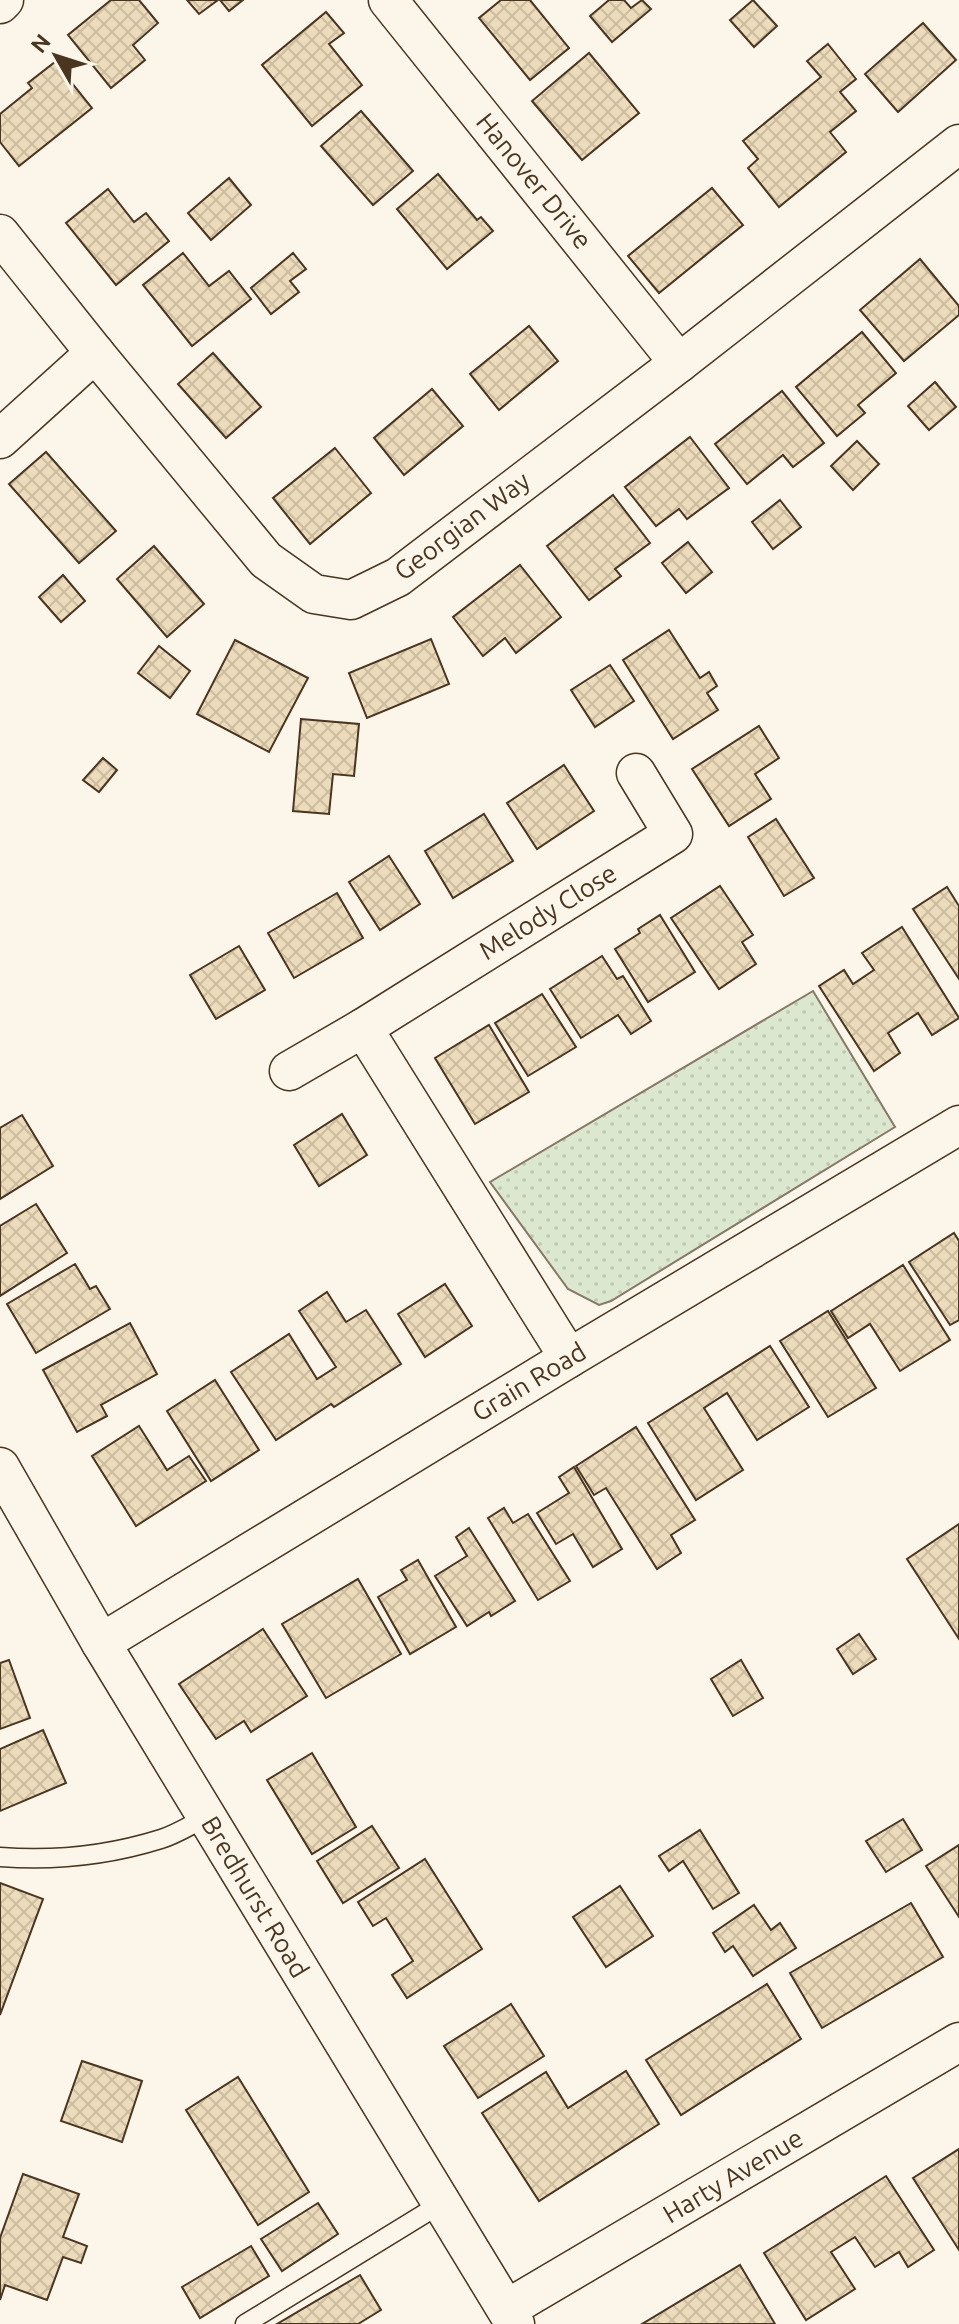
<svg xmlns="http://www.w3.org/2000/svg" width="959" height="2324" viewBox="0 0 959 2324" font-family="Ubuntu,sans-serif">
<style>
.grass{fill:url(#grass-dots);stroke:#887966;stroke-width:2}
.building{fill:url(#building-cross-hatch);stroke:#4a3520;stroke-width:2}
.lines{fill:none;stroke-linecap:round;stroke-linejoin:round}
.lane-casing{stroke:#4a3520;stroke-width:21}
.street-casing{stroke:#4a3520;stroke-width:41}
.lane{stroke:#fbf6e9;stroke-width:18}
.street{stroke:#fbf6e9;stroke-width:38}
.labels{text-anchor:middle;stroke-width:6;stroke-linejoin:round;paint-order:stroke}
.street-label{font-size:26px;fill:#4a3520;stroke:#fbf6e9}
</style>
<defs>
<pattern id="grass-dots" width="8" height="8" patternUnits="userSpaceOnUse" patternTransform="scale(2)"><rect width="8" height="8" fill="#dce7d0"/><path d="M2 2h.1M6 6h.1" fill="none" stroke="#bec7b2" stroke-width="1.8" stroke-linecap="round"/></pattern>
<pattern id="building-cross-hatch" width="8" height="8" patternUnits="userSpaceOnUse" patternTransform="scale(2)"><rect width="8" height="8" fill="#ecdcbc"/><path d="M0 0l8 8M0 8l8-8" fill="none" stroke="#ccbda1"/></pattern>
</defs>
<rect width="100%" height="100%" fill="#fbf6e9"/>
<path class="grass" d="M813,991L895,1127L611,1301L599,1305L568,1289L490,1182Z"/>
<g class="building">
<path d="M111,0H139L158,23L133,45L145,60L111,88L68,35Z"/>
<path d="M187,0H218L199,14Z"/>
<path d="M220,0H243L229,11Z"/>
<path d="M501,0H530L569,48L530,80L479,18Z"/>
<path d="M609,0H624L631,8L642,0L651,9L612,42L590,16Z"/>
<path d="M753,0L777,26L754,47L730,20Z"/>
<path d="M326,12L344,33L329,44L362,85L312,126L262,65Z"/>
<path d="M923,23L956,60L898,112L865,74Z"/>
<path d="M828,44L856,79L840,92L856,111L830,132L846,152L779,207L748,168L758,159L743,141L821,77L807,61Z"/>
<path d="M589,53L639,113L582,160L532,101Z"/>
<path d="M55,62L92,108L19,166L0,142V114L32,88L28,83Z"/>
<path d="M361,111L413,171L373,205L321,146Z"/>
<path d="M438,174L477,220L481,217L493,231L447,269L397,209Z"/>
<path d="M229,178L251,205L211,240L188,213Z"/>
<path d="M712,188L743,225L659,293L628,256Z"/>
<path d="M108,189L134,222L146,213L169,241L116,285L66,223Z"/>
<path d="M183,253L209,286L229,271L251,299L192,346L143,285Z"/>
<path d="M293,253L306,269L290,281L299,292L271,314L251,288Z"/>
<path d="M920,259L959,306V315L904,361L860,310Z"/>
<path d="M529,326L558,361L499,410L470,374Z"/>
<path d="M862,332L896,373L858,405L865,413L837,436L796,387Z"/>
<path d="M213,353L261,407L226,438L178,384Z"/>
<path d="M935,382L956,407L929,430L908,406Z"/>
<path d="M432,389L463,426L404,475L374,438Z"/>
<path d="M782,391L824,443L793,467L783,455L747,484L715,444Z"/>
<path d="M690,437L729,488L687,519L679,509L656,526L625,487Z"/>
<path d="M857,441L879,464L853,490L831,466Z"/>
<path d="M335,448L371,493L310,544L273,498Z"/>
<path d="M46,452L116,531L79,563L9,484Z"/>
<path d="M613,495L650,543L615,569L621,576L589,600L547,546Z"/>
<path d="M780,500L801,527L773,549L752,522Z"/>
<path d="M688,542L712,572L686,593L662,563Z"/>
<path d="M154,546L204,604L167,637L117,579Z"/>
<path d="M520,565L561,617L516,653L505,638L483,656L453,617Z"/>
<path d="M63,575L85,601L61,622L39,597Z"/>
<path d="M669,630L700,678L709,672L717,686L707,693L718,710L673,739L623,660Z"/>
<path d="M431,639L449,684L367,718L349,673Z"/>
<path d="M235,640L308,678L269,752L197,714Z"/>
<path d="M159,646L190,671L170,698L138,673Z"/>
<path d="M610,665L634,701L595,727L571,690Z"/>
<path d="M301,719L359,724L354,776L333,774L329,814L293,811Z"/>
<path d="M759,726L779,758L755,774L771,799L729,826L692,769Z"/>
<path d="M103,758L117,770L99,792L83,780Z"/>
<path d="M564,765L594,811L537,849L507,803Z"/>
<path d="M484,814L513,861L453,898L425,851Z"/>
<path d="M776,819L814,878L784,896L748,837Z"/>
<path d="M389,856L420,904L380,930L349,882Z"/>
<path d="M720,886L753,935L742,942L756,964L719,989L671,918Z"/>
<path d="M947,887L959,906V979L913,909Z"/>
<path d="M337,893L363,938L294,978L268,933Z"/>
<path d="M660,915L695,972L648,1002L615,949L640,933L638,929Z"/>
<path d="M902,927L959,1018L932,1035L918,1013L888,1033L900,1053L874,1071L819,986L844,970L853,984L874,970L862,953Z"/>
<path d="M239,946L265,990L216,1019L190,975Z"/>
<path d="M602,956L617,979L623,976L651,1021L631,1034L618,1015L581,1038L550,989Z"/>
<path d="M542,994L576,1047L528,1076L495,1023Z"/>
<path d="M489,1025L529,1092L475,1124L435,1058Z"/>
<path d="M342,1114L367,1155L319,1186L294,1145Z"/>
<path d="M22,1115L53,1166L0,1199V1128Z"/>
<path d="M36,1204L67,1253L0,1296V1226Z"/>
<path d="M954,1233L959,1241V1320L950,1325L909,1262Z"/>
<path d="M75,1264L90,1289L96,1286L110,1309L36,1353L7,1304Z"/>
<path d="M903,1265L950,1340L900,1371L870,1324L848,1338L831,1311Z"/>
<path d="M445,1284L472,1326L425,1357L398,1314Z"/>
<path d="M327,1292L346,1322L366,1310L401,1364L334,1407L331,1404L276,1440L231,1372L289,1334L317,1379L336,1367L299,1311Z"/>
<path d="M828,1311L876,1388L828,1417L780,1341Z"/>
<path d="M130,1323L157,1374L101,1405L107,1416L77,1432L43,1370Z"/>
<path d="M770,1346L809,1407L757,1440L727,1393L704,1408L743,1470L696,1500L648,1423Z"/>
<path d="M215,1380L259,1450L211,1481L167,1411Z"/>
<path d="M139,1426L167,1470L189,1456L206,1481L136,1526L92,1456Z"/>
<path d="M636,1427L695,1520L671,1535L681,1553L657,1569L606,1488L594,1495L576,1466Z"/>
<path d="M574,1467L622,1549L593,1567L573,1534L556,1544L537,1513L569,1493L559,1477Z"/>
<path d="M504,1508L513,1523L528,1514L570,1581L538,1600L488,1518Z"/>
<path d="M959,1524V1639L907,1559Z"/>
<path d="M469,1528L515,1601L491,1616L489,1612L467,1626L435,1576L467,1556L456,1537Z"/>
<path d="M418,1560L456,1627L410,1654L378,1597L407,1580L401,1570Z"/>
<path d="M358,1579L401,1654L326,1698L282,1624Z"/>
<path d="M263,1629L307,1696L251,1732L244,1721L216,1739L179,1684Z"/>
<path d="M859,1634L876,1659L853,1674L837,1649Z"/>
<path d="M9,1660L30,1718L0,1729V1663Z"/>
<path d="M741,1660L763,1698L733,1716L711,1679Z"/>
<path d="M43,1730L66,1783L0,1811V1749Z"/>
<path d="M312,1753L356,1827L312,1854L267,1780Z"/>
<path d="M903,1819L922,1850L886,1872L866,1841Z"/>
<path d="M372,1826L399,1868L343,1903L317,1861Z"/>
<path d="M700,1830L739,1893L713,1909L683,1861L669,1871L659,1856Z"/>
<path d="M959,1845V1917L926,1866Z"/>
<path d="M425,1859L482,1949L407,1998L392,1975L413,1961L386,1918L373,1926L358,1902Z"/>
<path d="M0,1883L43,1899L0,2015Z"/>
<path d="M620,1886L653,1936L606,1967L573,1917Z"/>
<path d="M911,1903L943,1957L822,2028L790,1973Z"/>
<path d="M754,1905L771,1930L780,1923L796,1948L753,1976L733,1946L725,1952L713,1933Z"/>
<path d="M767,1984L801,2039L681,2115L646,2060Z"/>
<path d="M511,2004L544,2056L478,2098L444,2046Z"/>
<path d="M82,2061L142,2081L122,2142L61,2121Z"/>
<path d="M626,2071L659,2124L539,2201L482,2113L546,2072L568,2108Z"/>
<path d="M238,2077L309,2192L258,2225L186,2110Z"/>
<path d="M959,2149V2250L913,2178Z"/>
<path d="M23,2174L79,2194L63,2237L87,2246L81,2263L63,2257L47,2300L5,2285L0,2300V2238Z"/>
<path d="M886,2176L934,2250L908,2267L899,2252L875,2267L855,2237L831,2252L855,2289L806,2320L764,2253Z"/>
<path d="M318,2203L338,2234L282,2271L261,2239Z"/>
<path d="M251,2246L269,2276L200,2318L182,2287Z"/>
<path d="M740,2265L775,2324H642Z"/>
<path d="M360,2275L381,2310L358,2324H277Z"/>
</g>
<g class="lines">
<g class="lane-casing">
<g id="lane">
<path d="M0,1857C53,1861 110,1855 161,1839C177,1834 192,1824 207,1817"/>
<path d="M245,2324L442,2203"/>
</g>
</g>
<g class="street-casing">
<g id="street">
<path d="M388,0L679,363"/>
<path d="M0,4L4,0"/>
<path d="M0,234L95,353"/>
<path d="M0,439L95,353L266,560L314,594L351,600L398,577L679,363L959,144"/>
<path d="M363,1028L569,1358"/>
<path d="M289,1071L363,1028L673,834L636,773"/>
<path d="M0,1467L101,1643L515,2324"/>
<path d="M101,1643L569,1358L959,1125"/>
<path d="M507,2309L959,2042"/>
</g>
</g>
<use href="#lane" class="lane"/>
<use href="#street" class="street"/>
</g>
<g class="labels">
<g class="street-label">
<text transform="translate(534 181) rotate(51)" y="9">Hanover Drive</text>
<text transform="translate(462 526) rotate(-37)" y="9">Georgian Way</text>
<text transform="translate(548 912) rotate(-32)" y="9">Melody Close</text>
<text transform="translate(529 1382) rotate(-31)" y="9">Grain Road</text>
<text transform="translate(255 1897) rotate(59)" y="9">Bredhurst Road</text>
<text transform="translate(733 2176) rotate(-31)" y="9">Harty Avenue</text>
</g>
</g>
<g transform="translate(56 56) rotate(309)" stroke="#fbf6e9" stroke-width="6" paint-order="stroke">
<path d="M0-6L14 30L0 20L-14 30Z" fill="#4a3520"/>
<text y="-12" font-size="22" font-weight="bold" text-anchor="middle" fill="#4a3520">N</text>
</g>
</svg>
